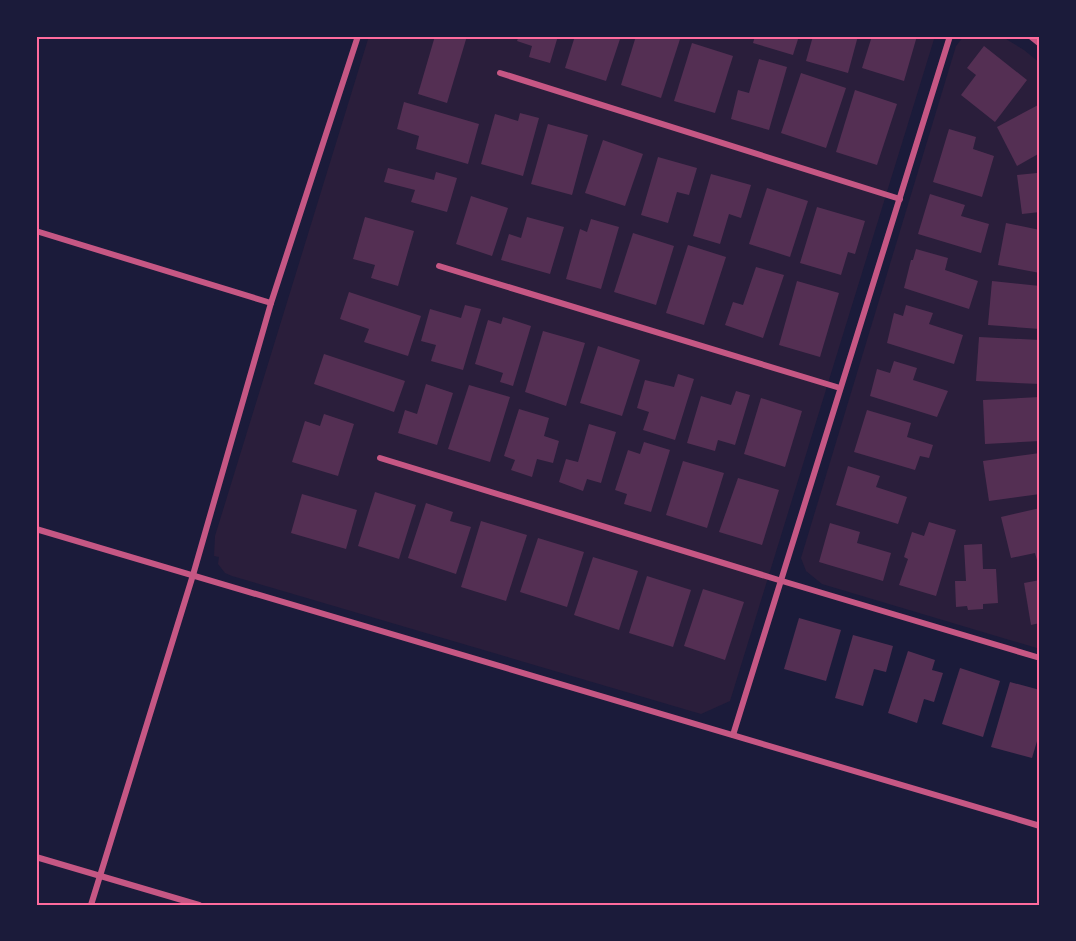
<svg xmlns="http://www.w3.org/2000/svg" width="1076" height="941" viewBox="0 0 1076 941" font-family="'Varela Round',sans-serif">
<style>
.green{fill:#2a1e3b}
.building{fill:#542f53}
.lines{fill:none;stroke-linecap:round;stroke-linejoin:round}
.minor{stroke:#c65784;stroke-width:6}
.neatline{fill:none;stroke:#ff6b9d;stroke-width:2}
</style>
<rect width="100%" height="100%" fill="#1b1b3a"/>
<g class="green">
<path d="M369,36H935L730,701L701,714L232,576L225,573L218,564L219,557L214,556L215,536Z"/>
<path d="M964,36H1001L1024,50L1040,63V649L822,584L806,571L801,558L956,46Z"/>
</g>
<g class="building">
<path d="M435,36H467L447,103L418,94Z"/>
<path d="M519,36H558L550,63L529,57L532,46L517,41Z"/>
<path d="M575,36H621L606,81L565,68Z"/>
<path d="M636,36H681L661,98L621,85Z"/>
<path d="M755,36H799L793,55L753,43Z"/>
<path d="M813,36H858L848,73L806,61Z"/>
<path d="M872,36H917L904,81L862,68Z"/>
<path d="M692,43L733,56L715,113L674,101Z"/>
<path d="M984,46L1027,80L995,122L961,95L976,75L967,68Z"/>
<path d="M759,59L787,67L769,130L731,119L738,90L749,93Z"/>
<path d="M801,73L846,88L826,148L781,133Z"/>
<path d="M855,90L897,104L877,165L836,152Z"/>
<path d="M404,102L479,124L468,164L416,149L419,136L397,129Z"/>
<path d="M1040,104V153L1017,166L997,127Z"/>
<path d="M520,113L539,118L523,176L481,164L495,114L518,121Z"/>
<path d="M548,124L588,135L572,195L531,184Z"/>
<path d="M949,129L976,137L973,149L994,156L982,197L933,182Z"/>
<path d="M603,140L643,154L625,206L585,193Z"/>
<path d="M658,157L697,168L689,195L677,192L668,223L641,215Z"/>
<path d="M388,168L434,180L436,172L457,178L447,212L411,202L415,190L384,182Z"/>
<path d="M1040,168V212L1022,214L1017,175L1037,173V169Z"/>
<path d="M711,174L751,185L741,218L729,214L720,244L693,236Z"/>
<path d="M767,188L808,201L790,257L749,244Z"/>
<path d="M930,194L965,205L961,216L989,224L981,253L918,234Z"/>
<path d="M471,196L508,208L492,256L456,244Z"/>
<path d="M817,207L865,221L855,254L848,252L841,275L800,263Z"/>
<path d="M365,217L414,231L398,286L371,278L375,265L353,259Z"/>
<path d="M527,217L564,227L550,274L501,260L509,234L521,238Z"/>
<path d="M591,219L619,227L601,289L566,279L580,229L587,232Z"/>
<path d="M1006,223L1040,230V273L998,265Z"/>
<path d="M633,233L674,246L656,305L614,292Z"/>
<path d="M688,245L726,257L704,325L666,313Z"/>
<path d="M916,249L948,258L945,270L978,281L969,309L904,288L911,260H913Z"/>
<path d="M756,267L784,275L763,338L725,325L733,302L743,305Z"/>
<path d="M797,281L839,293L820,357L779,345Z"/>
<path d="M992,281L1040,286V329L988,325Z"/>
<path d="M349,292L421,316L408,356L364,342L369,329L340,319Z"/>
<path d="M465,305L481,309L463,370L431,361L436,345L421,341L430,309L461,318Z"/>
<path d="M906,305L933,313L929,324L963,335L954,364L887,343L894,313L903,316Z"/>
<path d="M503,317L531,326L513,386L500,382L503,373L475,364L488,320L501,324Z"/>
<path d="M543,331L585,343L566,406L525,392Z"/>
<path d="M979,337L1040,340V384L976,381Z"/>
<path d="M598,346L640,360L622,416L580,403Z"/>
<path d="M324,354L405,381L394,412L314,384Z"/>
<path d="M894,361L917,368L913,380L948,391L937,417L870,396L877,369L890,373Z"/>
<path d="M678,374L694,379L675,440L643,430L649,412L637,408L645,380L674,387Z"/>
<path d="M426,384L453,393L437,445L398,433L405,410L417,414Z"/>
<path d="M469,385L510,397L490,462L448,449Z"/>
<path d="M736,391L750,395L735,445L718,440L715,451L687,443L701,396L731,405Z"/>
<path d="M1040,397V441L985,444L983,400Z"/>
<path d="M761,398L802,411L785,467L744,454Z"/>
<path d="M519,409L549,418L544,436L559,441L553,463L537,459L532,477L511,470L515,460L504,456Z"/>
<path d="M867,410L911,423L907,437L933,445L929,458L920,456L915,470L854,452Z"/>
<path d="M324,414L354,424L338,476L292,462L305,421L320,426Z"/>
<path d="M589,424L616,432L601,483L587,479L583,491L559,482L566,459L578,462Z"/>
<path d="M644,442L670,450L651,512L624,504L627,494L615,490L628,450L640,454Z"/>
<path d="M1040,453V494L989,501L983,461Z"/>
<path d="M683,461L724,473L707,528L666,515Z"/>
<path d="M848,466L880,476L876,487L907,497L898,524L836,505Z"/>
<path d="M738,478L779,490L762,545L719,532Z"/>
<path d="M375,492L416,505L399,559L358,546Z"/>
<path d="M302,494L357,510L346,549L291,533Z"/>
<path d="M426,503L453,512L450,521L471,527L456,574L408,558Z"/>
<path d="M1040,508V564H1038L1035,553L1011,558L1001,517Z"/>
<path d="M481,521L527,535L506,601L461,587Z"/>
<path d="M929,522L956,530L936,596L899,585L908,559L904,557L912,532L924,536Z"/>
<path d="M830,523L860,532L857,543L891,553L883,581L819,562Z"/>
<path d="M538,538L584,552L567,607L520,592Z"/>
<path d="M982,544L983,569H996L998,603L983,604V609L968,610L967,606L956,607L955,581H966L964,545Z"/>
<path d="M593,557L638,571L619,630L574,615Z"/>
<path d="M647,576L691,590L673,647L629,633Z"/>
<path d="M1040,580V623L1031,625L1024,583Z"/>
<path d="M703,589L744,602L725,660L684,646Z"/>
<path d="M799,618L841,630L826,681L784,669Z"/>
<path d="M853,635L893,646L886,672L874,669L863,706L835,698Z"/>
<path d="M908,651L935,660L932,670L943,673L934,702L924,699L917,723L888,713Z"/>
<path d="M960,668L1000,681L983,737L942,724Z"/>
<path d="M1010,682L1040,690V731L1032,758L991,747Z"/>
</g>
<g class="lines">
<g class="minor">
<path d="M1030,36L1040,44"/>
<path d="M500,73L900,199"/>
<path d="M36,231L271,303"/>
<path d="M439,266L840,388"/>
<path d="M380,458L782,581L1040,658"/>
<path d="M36,529L1040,826"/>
<path d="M733,735L950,36"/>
<path d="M36,857L199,905"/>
<path d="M91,905L193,575L271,303L358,36"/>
</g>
</g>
<rect width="1076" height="941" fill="none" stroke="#1b1b3a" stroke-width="75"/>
<rect x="38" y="38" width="1000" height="866" class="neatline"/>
</svg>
